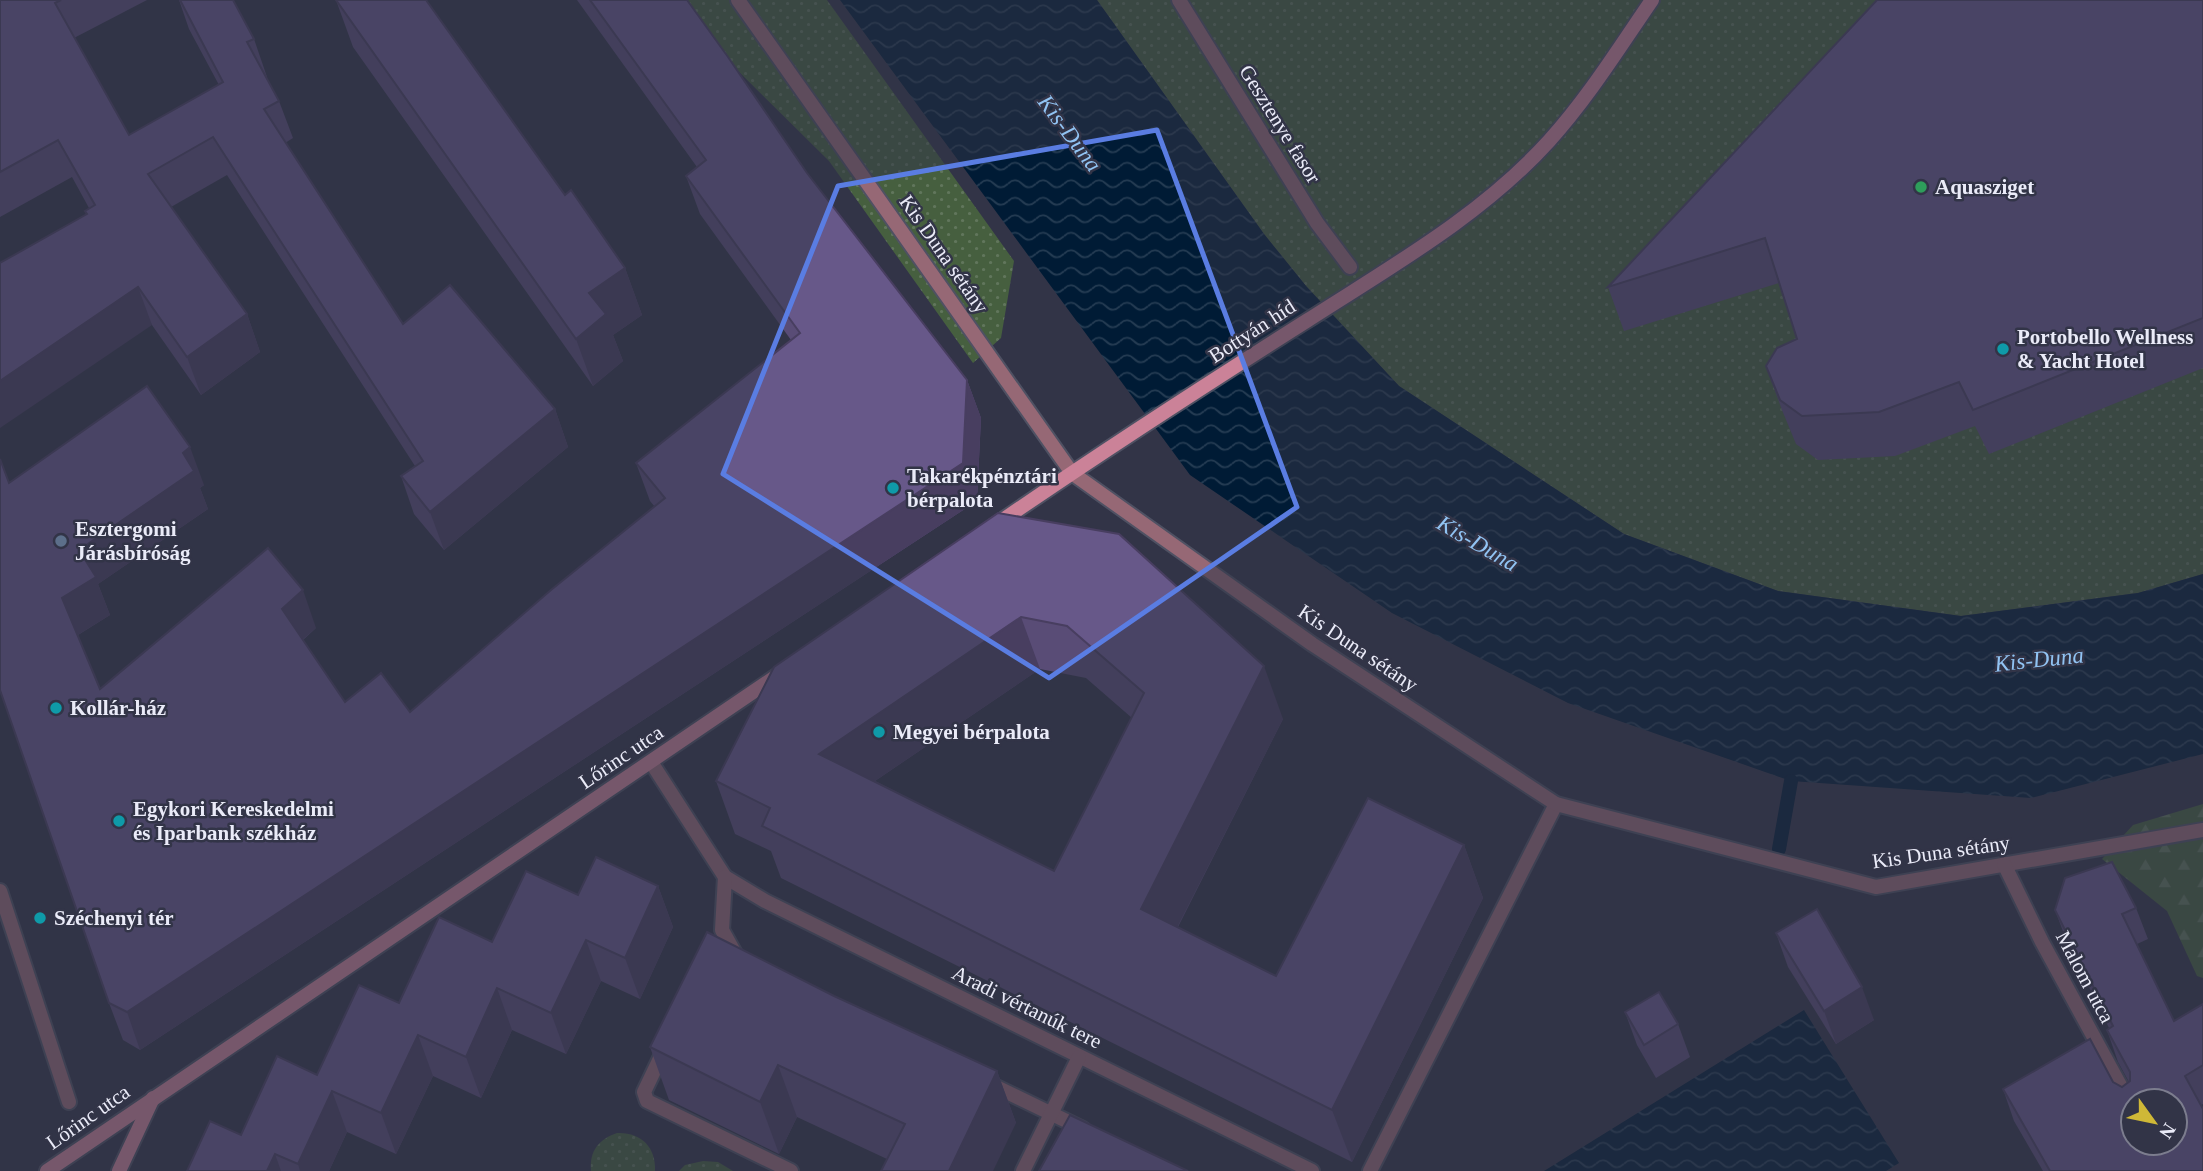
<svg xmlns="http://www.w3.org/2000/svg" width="2203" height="1171" viewBox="0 0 2203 1171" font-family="'Times New Roman',serif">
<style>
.grass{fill:url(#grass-dots)}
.forest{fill:url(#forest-firs)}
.water{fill:url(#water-waves)}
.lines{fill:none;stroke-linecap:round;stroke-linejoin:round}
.stream{stroke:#001b35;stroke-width:14}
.lane-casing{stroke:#4f5163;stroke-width:18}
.street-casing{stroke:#4f5163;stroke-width:18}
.secondary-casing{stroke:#4f5163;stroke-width:18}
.lane{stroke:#966875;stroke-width:14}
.street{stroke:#966875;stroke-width:14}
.secondary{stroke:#cb8298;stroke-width:14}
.wall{fill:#594c76;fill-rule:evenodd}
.shaded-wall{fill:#483e60}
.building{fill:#675889;stroke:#483e60;stroke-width:2;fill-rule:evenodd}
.marked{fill:none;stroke:#5a7de2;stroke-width:5;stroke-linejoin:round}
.leisure-dot{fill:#2e9e5b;stroke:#323447;stroke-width:2.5}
.culture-dot{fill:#0f9aa8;stroke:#323447;stroke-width:2.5}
.service-dot{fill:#5c6f8a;stroke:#323447;stroke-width:2.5}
.labels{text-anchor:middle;stroke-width:5;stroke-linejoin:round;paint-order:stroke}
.street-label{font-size:21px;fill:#eaebf8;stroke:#323447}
.poi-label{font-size:21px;font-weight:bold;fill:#eaebf8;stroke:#323447;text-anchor:start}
.water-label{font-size:23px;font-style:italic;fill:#91c3f3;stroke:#323447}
</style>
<defs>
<pattern id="grass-dots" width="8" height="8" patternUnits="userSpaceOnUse" patternTransform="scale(1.75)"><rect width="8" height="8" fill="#465f3f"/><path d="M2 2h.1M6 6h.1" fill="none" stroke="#61765c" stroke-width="1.8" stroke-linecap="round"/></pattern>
<pattern id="forest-firs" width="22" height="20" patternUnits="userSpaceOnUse" patternTransform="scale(1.75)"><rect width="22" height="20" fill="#465f3f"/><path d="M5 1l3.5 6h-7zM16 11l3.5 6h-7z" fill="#61765c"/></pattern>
<pattern id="water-waves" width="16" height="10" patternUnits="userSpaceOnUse" patternTransform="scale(1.75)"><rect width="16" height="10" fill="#001b35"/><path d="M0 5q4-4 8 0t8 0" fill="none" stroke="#253c53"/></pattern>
</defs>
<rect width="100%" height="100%" fill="#323447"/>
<g class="grass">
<path d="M683,0H827L1014,261L1001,338L973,363L829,161L728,61Z"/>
<path d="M1097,0H2203V574L2138,593L1961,616L1778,591L1624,534L1399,386L1306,286L1264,234Z"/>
<path d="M617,1133C641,1132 656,1147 655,1171H591C589,1151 599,1139 617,1133Z"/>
<path d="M703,1161L718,1162L733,1171H679L685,1165Z"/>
</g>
<path class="forest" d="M2203,804V978L2197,976L2167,911L2102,859L2133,825Z"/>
<g class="water">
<path d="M840,0H1097L1264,234L1306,286L1399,386L1624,534L1778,591L1961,616L2138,593L2203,574V754L2031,798L1791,781L1568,703L1392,613L1190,475Z"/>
<path d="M1804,1010L1899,1163L1886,1171H1544Z"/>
</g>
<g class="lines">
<path class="stream" d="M1779,849L1791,781"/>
<g class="lane-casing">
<path id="lane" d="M1370,1171L1556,804"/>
</g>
<g class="street-casing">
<g id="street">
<path d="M738,0L1072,473L1312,644L1556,804L1876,887L2203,830"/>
<path d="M1179,0L1317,223L1350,267"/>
<path d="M651,762L725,877L765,901L1312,1171"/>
<path d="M2004,864L2042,942L2133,1109"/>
<path d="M725,877L722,930L738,959"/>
<path d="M0,891L69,1102"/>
<path d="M665,1048L644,1092L647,1101L791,1171"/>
<path d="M988,1083L1083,1129"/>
<path d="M1023,1171L1079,1057"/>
</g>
</g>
<g class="secondary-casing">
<g id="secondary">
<path d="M994,526C1097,455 1202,387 1308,320C1392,266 1482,215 1549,141C1588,98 1619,48 1652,0"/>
<path d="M47,1171L781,673"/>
<path d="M119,1171L153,1098"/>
</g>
</g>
<use href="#lane" class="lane"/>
<use href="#street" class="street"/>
<use href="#secondary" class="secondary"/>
</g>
<g class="wall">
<path d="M0,0H147L74,38L129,135L219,85L189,29L179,0H233L254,39L267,77H266L279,101L293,138L285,143L403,324L555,409L568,447L444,550L414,514L401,476L415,466L227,175L171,207L247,314L260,352L201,395L152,325L86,214L85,211L89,208L72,177L0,217Z"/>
<path d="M336,0L565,195L625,268L642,315L613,335L623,361L593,386L353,47Z"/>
<path d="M577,0H687L807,173L967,380L981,418L977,501L140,1050L123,1040L109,1003L9,483L204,485L200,488L208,509L98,584L110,615L78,635L100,689L316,628L303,640L345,702L410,712L655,507L650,501L636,463L791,340L700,214L686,176L697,167Z"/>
<path d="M2203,0V368L1989,454L1975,426L1895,456L1818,460L1796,444L1782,410L1766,366L1797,339L1779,283L1624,331L1608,287Z"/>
<path d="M998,513L1283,719L1178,927L1276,976L1464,845L1483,898L1352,1162L781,878L771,851L735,834L716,781ZM1040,669L1086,678L1132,718L1054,871L875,781Z"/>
<path d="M658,886L673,927L640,999L601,981L566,1054L512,1030L481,1098L433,1076L396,1154L347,1132L329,1171H187L241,1135L317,1075L399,1003L492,942L578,895Z"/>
<path d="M2136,908L2148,939L2137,944L2174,1021L2203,1004V1104L2201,1105L2203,1171H2043L2014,1121L2003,1089L2113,1082L2122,1087L2129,1082L2118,1062L2107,1030L2109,1028L2067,942L2055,910ZM2133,1101H2175V1143H2162L2163,1144L2159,1148L2147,1144L2133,1143Z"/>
<path d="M1776,933L1874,1020L1836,1044L1788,967Z"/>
<path d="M834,996L997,1071L1016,1123L887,1159L797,1117L779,1154L669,1100L650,1047Z"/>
<path d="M1625,1012L1678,1024L1690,1057L1656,1078L1637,1045Z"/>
</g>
<g class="shaded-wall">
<path d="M625,268L642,315L613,335L623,361L593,386L576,339L589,293Z"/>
<path d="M138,287L152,325L0,428V381Z"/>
<path d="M247,314L260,352L201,395L187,357Z"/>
<path d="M967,380L981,418L977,501L140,1050L127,1012Z"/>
<path d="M555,409L568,447L444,550L430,512Z"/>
<path d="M190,447L204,485L200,488L208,509L98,584L110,615L76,636L62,598L79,550Z"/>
<path d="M303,590L316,628L295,646L282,609Z"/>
<path d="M1021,617L1040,669L838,806L819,754Z"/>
<path d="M1264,666L1283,719L1160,961L1141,909Z"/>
<path d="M1464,845L1483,898L1352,1162L1332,1110Z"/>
<path d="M658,886L673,927L640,999L625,958Z"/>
<path d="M586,940L601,981L566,1054L551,1013Z"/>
<path d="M1862,987L1874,1020L1836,1044L1824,1011Z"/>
<path d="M497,988L512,1030L481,1098L466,1057Z"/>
<path d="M418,1035L433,1076L396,1154L381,1113Z"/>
<path d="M778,1065L797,1117L779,1154L760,1102Z"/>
<path d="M997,1071L1016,1123L993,1171H949Z"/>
<path d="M332,1091L347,1132L329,1171H300L298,1164Z"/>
<path d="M275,1154L281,1171H267Z"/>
</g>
<g class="building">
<path d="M0,0H61L55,3L129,135L223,82L180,0H233L254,39L247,42L279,101L264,109L403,324L450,285L555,409L430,512L401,476L423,461L213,137L148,174L247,314L187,357L138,287L0,381V263L87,214L85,211L95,205L58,140L0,172Z"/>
<path d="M336,0H426L565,195L571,190L625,268L589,293L606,314L576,339Z"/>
<path d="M590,0H687L728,57L807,173L967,380L963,463L127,1012L109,1003L0,690V459L9,483L147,386L190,447L183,453L194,471L79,550L96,577L62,598L100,689L268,548L303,590L282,609L345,702L381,673L410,712L551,590L665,498L636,463L800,333L686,176L706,160Z"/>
<path d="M1877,0H2203V318L1973,410L1959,382L1879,412L1802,416L1780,400L1766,366L1777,348L1797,339L1765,238L1608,287Z"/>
<path d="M998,513L1119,534L1264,666L1141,909L1276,976L1368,798L1464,845L1332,1110L762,826L770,808L716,781L774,667ZM1021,617L1067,626L1144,693L1054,871L819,754Z"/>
<path d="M596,857L658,886L625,958L586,940L551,1013L497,988L466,1057L418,1035L381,1113L332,1091L298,1164L275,1154L267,1171H187L210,1121L241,1135L277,1056L317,1075L359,985L399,1003L439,917L492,942L526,871L578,895Z"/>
<path d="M2112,862L2136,908L2122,914L2174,1021L2203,1004V1065L2185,1076L2203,1109V1171H2050L2003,1089L2090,1039L2113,1082L2122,1087L2130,1081V1072L2107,1030L2113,1026L2055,910L2065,878ZM2133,1101H2175V1143H2164L2159,1148L2147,1144V1143H2133V1117L2132,1115L2133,1111Z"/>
<path d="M1817,909L1862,987L1824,1011L1776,933Z"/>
<path d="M707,932L834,996L997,1071L949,1171H881L905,1124L778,1065L760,1102L650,1047Z"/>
<path d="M1659,992L1678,1024L1644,1045L1625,1012Z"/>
<path d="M1070,1115L1188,1171H1039Z"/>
</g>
<path d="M0 0H2203V1171H0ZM1157,130L1297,507L1049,678L723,474L838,186Z" fill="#323447" fill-opacity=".55" fill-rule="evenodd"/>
<path class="marked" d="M1157,130L1297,507L1049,678L723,474L838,186Z"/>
<circle class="leisure-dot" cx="1921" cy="187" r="7"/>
<g class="culture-dot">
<circle cx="2003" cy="349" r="7"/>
<circle cx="893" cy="488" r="7"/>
<circle cx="56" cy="708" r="7"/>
<circle cx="879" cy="732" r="7"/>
<circle cx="119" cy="821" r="7"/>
<circle cx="40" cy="918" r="7"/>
</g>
<circle class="service-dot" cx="61" cy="541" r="7"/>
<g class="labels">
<g class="street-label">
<text transform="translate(1280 124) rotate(58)" y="7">Gesztenye fasor</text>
<text transform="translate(944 254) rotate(55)" y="7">Kis Duna sétány</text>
<text transform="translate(1252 331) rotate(-33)" y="7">Bottyán híd</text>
<text transform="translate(1358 648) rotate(34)" y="7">Kis Duna sétány</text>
<text transform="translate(621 757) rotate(-34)" y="7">Lőrinc utca</text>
<text transform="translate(1941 852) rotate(-8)" y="7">Kis Duna sétány</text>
<text transform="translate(2085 977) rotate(62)" y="7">Malom utca</text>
<text transform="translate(1027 1007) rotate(26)" y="7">Aradi vértanúk tere</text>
<text transform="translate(88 1117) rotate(-35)" y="7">Lőrinc utca</text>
</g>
<g class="poi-label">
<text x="1935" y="194">Aquasziget</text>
<text x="2017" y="344">Portobello Wellness<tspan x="2017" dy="24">&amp; Yacht Hotel</tspan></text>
<text x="907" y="483">Takarékpénztári<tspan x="907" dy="24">bérpalota</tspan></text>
<text x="75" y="536">Esztergomi<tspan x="75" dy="24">Járásbíróság</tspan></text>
<text x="70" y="715">Kollár-ház</text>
<text x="893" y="739">Megyei bérpalota</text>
<text x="133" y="816">Egykori Kereskedelmi<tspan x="133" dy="24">és Iparbank székház</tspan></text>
<text x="54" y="925">Széchenyi tér</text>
</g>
<g class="water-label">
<text transform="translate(1070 133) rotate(53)" y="8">Kis-Duna</text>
<text transform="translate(1478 543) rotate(30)" y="8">Kis-Duna</text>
<text transform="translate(2039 659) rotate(-6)" y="8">Kis-Duna</text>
</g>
</g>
<g transform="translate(2154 1122) rotate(123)"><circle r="33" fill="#323447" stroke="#7c7d8e" stroke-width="2"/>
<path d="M0-5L12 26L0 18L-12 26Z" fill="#cfb837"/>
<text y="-10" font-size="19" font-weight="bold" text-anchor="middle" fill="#eaebf8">N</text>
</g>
</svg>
